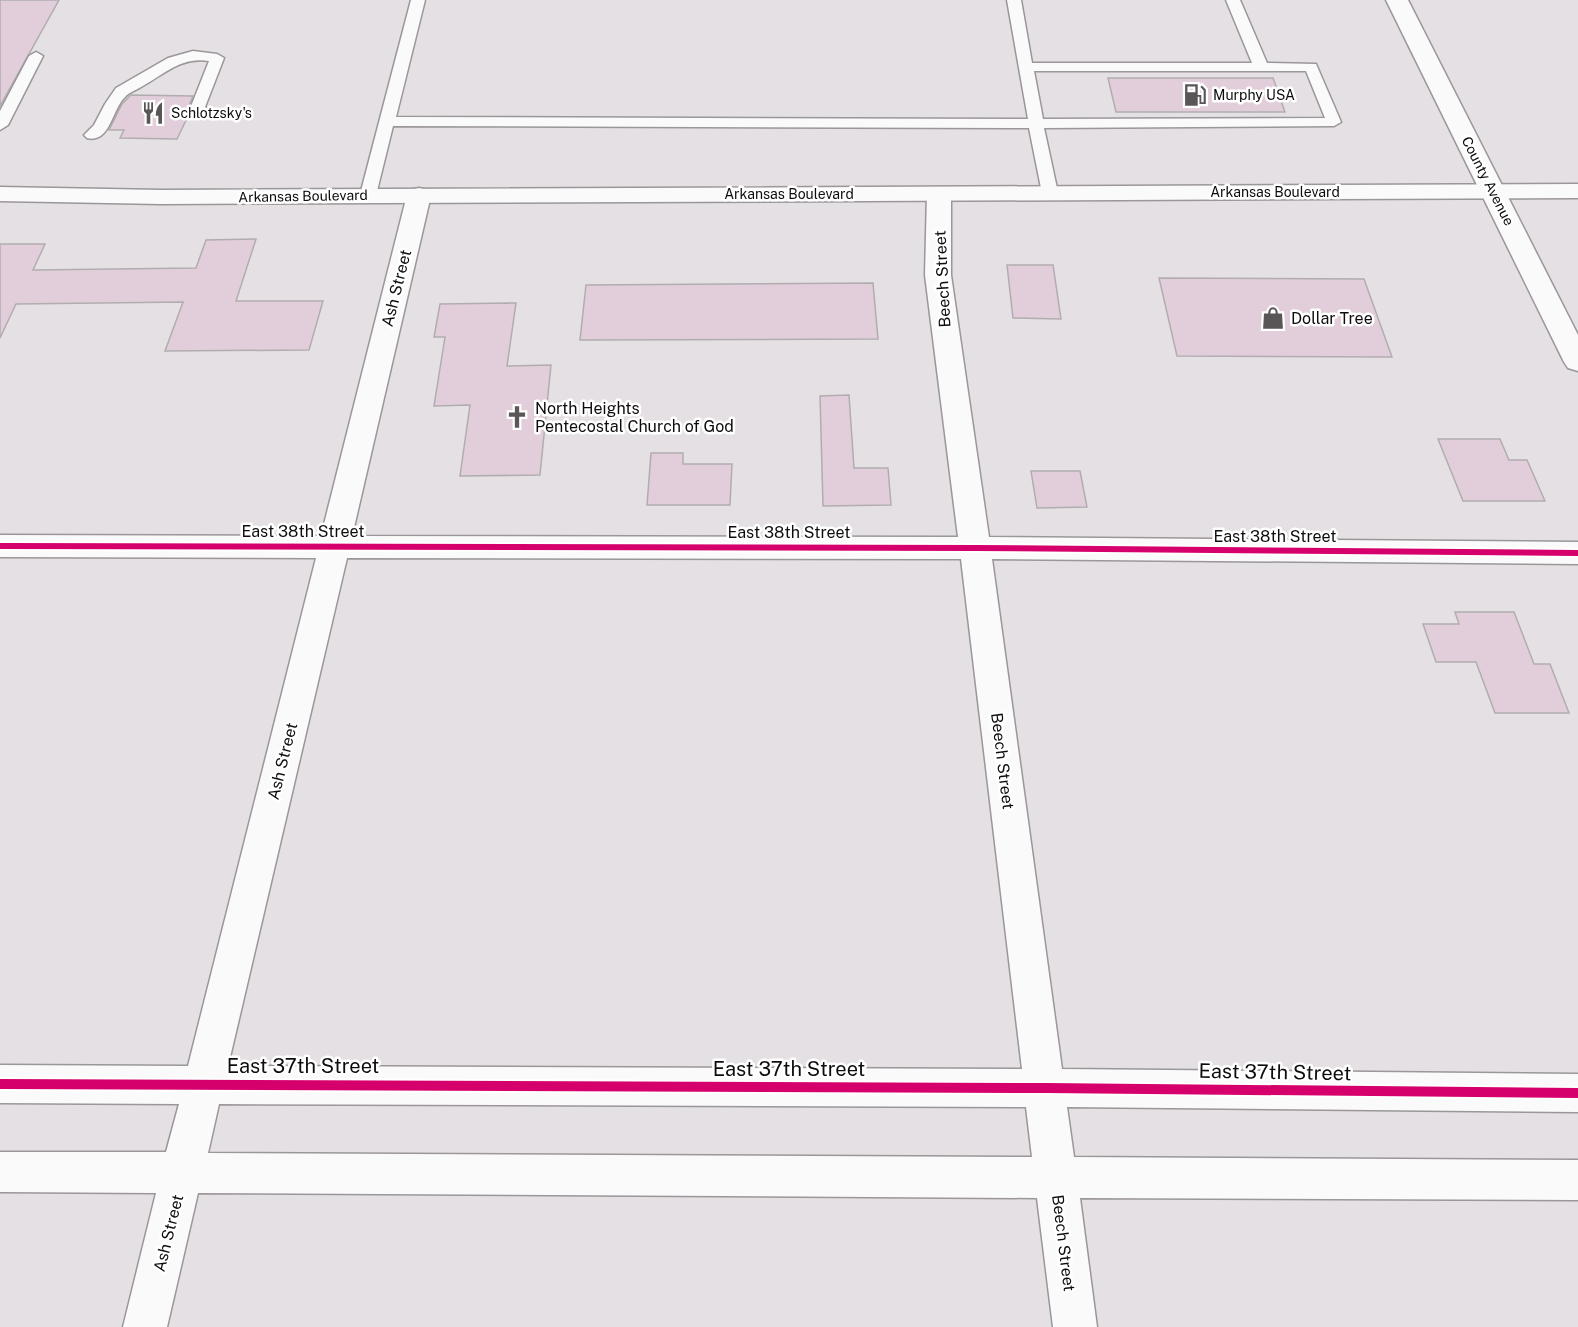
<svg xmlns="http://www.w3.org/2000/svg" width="1578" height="1327" viewBox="0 0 1578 1327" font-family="'Public Sans',sans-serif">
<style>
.building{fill:#e1ceda;stroke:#b1adaf;stroke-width:1.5}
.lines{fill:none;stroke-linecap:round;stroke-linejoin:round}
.service-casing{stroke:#9a9699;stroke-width:3}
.minor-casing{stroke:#9a9699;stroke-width:3}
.tertiary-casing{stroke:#9a9699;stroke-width:3}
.secondary-casing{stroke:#9a9699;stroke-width:3}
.service{fill:#fbfafb;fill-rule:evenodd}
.minor{fill:#fbfafb;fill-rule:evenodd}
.tertiary{fill:#fbfafb;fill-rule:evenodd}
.secondary{fill:#fbfafb;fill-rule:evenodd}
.cycleway-casing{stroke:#fff;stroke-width:4}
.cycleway{fill:#d6006c;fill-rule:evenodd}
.labels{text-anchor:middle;stroke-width:5;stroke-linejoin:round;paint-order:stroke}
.far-poi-label{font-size:14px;fill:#0e0c0d;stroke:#fff;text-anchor:start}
.far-street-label{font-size:14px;fill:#0e0c0d;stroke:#fff}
.street-label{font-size:16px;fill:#0e0c0d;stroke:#fff}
.poi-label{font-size:16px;fill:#0e0c0d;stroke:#fff;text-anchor:start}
.near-street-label{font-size:20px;fill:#0e0c0d;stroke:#fff}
</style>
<rect width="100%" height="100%" fill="#e5e0e3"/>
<g class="building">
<path d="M0,0H59L0,106Z"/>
<path d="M1108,78H1273L1285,112H1116Z"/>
<path d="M131,95L193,96L188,108L190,112L177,139L120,138L124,130H109L122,104Z"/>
<path d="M256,239L236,301H323L309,350L165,351L183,302L16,304L0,338V244H45L33,270L196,268L206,240Z"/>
<path d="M1007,265H1053L1061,319L1013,318Z"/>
<path d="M1159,278L1364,279L1392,357L1177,356Z"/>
<path d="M873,283L878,339L580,340L586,285Z"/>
<path d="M516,303L507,366L551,365L540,475L460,476L470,405L434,406L445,337H434L440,304Z"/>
<path d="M849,395L854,468H888L891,505L823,506L820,396Z"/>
<path d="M1438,439H1500L1509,460H1527L1545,501H1463Z"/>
<path d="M651,453H683V464H732L730,505H647Z"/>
<path d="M1031,471H1080L1087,507L1037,508Z"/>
<path d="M1455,612H1514L1534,664H1550L1569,713H1495L1476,662H1436L1423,624H1459Z"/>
</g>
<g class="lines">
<g class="service-casing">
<g id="service">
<path d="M411,0H425L396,117L1028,119L1007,0H1021L1032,63H1252L1226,0H1240L1267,63L1316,64L1341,122L1334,126L1044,128L1058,193L1050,198L1042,193L1029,128L393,126L376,195L368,200L360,195ZM1034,71H1306L1325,118L1043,119Z"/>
<path d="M193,51L217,54L224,58L205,107L213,114L211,117H201L190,109L209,61C181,56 163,75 141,87C135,91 129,92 125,97C112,109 110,144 87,138L84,135L94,125L105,104L116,88L168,58Z"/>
<path d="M36,52L43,56L8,125L0,130V111L29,56Z"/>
</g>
</g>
<g class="minor-casing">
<path id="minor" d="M939,187L948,189L951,194V275L989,537L1578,542V564L992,559L1062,1069L1578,1074V1112L1067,1107L1074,1157L1578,1160V1200L1080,1198L1097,1327H1053L1037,1198L198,1193L167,1327H123L156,1193L0,1192V1152H166L179,1104L0,1103V1065L188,1066L316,558L0,557V535L321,536L407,195L410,190L419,188L428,190L431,195L352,536L958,537L925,275L927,194L930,189ZM347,558L961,559L1022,1069L228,1066ZM219,1104L1026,1107L1032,1157L208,1153Z"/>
</g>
<g class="tertiary-casing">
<path id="tertiary" d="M1386,0H1408L1578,335V371L1568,368L1564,362Z"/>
</g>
<g class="secondary-casing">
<path id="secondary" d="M1578,184V198L161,204L0,201V187L161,190Z"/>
</g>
<use href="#service" class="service"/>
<use href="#minor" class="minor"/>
<use href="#tertiary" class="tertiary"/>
<use href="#secondary" class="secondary"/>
<g class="cycleway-casing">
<g id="cycleway">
<path d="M0,543L975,545L1578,550V556L975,551L0,549Z"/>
<path d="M0,1079L1045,1083L1578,1088V1098L1045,1093L0,1089Z"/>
</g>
</g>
<use href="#cycleway" class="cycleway"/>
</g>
<defs>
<g id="fuel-bare" transform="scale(1.8)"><path d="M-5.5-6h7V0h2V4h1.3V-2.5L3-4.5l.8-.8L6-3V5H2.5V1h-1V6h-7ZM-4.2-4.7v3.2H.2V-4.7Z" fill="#595658" stroke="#fff" stroke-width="2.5" paint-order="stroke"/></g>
<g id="restaurant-bare" transform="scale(1.8)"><path d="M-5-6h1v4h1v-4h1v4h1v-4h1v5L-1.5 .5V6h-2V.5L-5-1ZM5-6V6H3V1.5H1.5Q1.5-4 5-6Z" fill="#595658" stroke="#fff" stroke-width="2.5" paint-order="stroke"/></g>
<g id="shop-bare" transform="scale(1.8)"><path d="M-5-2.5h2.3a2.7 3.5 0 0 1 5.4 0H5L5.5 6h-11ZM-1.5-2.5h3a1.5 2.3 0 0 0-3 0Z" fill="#595658" stroke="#fff" stroke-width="2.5" paint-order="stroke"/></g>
<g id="church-bare" transform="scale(1.8)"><path d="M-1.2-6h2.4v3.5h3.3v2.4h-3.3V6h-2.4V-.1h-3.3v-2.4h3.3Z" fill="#595658" stroke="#fff" stroke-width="2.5" paint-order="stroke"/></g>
</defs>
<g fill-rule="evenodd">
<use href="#fuel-bare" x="1195" y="95"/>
<use href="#restaurant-bare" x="153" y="113"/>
<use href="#shop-bare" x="1273" y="318"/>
<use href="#church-bare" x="517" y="417"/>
</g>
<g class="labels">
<g class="far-poi-label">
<text x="1213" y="100">Murphy USA</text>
<text x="171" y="118">Schlotzsky's</text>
</g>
<g class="far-street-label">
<text transform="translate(1488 181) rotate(63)" y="5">County Avenue</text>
<text x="1275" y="197">Arkansas Boulevard</text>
<text x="789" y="199">Arkansas Boulevard</text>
<text transform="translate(303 196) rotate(-1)" y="5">Arkansas Boulevard</text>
</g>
<g class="street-label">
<text transform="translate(942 279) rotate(-93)" y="6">Beech Street</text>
<text transform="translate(396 288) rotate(-76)" y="6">Ash Street</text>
<text x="303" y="537">East 38th Street</text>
<text x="789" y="538">East 38th Street</text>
<text x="1275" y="542">East 38th Street</text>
<text transform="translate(282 761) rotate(-76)" y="6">Ash Street</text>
<text transform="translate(1003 761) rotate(83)" y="6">Beech Street</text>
<text transform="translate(168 1233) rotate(-76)" y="6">Ash Street</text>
<text transform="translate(1064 1243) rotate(83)" y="6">Beech Street</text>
</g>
<g class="poi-label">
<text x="1291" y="324">Dollar Tree</text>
<text x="535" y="414">North Heights<tspan x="535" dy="18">Pentecostal Church of God</tspan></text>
</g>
<g class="near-street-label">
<text x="303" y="1073">East 37th Street</text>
<text x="789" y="1076">East 37th Street</text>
<text transform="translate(1275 1072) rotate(1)" y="7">East 37th Street</text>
</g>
</g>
</svg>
